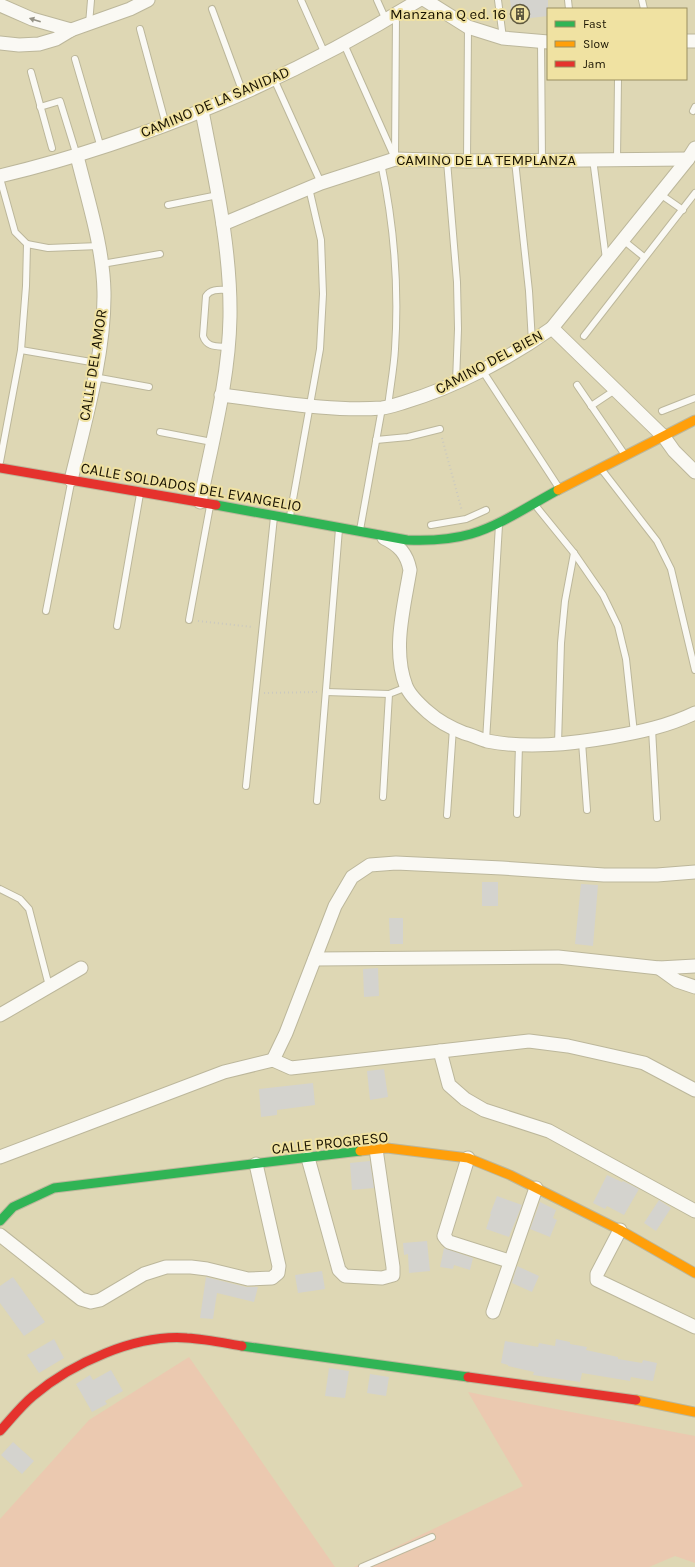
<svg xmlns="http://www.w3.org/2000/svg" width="695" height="1567" viewBox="0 0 695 1567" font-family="Karla,sans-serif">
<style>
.green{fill:#ebc9b0}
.building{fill:#d4d3ce}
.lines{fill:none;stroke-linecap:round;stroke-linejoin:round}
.lane-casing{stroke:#bcb79b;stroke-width:8}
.street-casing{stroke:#bcb79b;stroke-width:15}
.fast-casing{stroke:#bcb79b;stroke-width:11}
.slow-casing{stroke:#bcb79b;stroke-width:11}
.jam-casing{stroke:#bcb79b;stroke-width:11}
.path{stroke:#cbc9bf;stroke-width:2;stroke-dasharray:1 3;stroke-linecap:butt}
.lane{stroke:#faf9f4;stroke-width:6}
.street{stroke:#faf9f4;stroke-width:13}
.fast{stroke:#30b455;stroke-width:9}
.slow{stroke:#ff9f0a;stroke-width:9}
.jam{stroke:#e5322d;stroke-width:9}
.oneway{fill:#959286}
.labels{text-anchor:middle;stroke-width:4;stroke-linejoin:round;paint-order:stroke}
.poi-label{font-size:15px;fill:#191300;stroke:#f0e2a2;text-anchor:end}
.street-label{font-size:15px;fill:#191300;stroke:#f0e2a2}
</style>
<rect width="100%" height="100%" fill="#ded7b4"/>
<g class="green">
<path d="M189,1357L335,1567H0V1519L89,1420Z"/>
<path d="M468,1392L695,1436V1563L675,1556L649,1567H354L523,1486Z"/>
</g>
<g class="building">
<path d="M510,0H548V16L513,20Z"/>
<rect x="482" y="882" width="16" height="24"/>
<path d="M581,884L598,885L593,946L575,944Z"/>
<path d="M389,918H403V944H390Z"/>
<path d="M378,968L379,996L364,997L363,969Z"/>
<path d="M384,1069L388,1097L370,1100L367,1071Z"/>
<path d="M313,1083L315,1105L277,1110V1115L261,1117L259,1089Z"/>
<path d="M370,1161L374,1188L352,1190L350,1163Z"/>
<path d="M607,1175L622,1182L623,1181L639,1189L624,1215L607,1206L605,1209L593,1203Z"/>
<path d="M497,1196L522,1205L509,1237L486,1229L491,1214H490Z"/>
<path d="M659,1200L671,1208L656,1231L644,1223Z"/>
<path d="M540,1202L556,1210L553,1218L557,1220L550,1237L530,1229Z"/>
<path d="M427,1241L430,1271L409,1273L408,1254L404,1255L403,1243Z"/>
<path d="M444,1248L473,1258L470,1270L454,1265L453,1269L440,1267Z"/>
<path d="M517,1266L539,1276L532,1292L512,1283Z"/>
<path d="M322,1271L325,1289L298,1293L295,1275Z"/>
<path d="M13,1277L45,1322L24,1336L0,1303V1286Z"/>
<path d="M206,1277L246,1287H258L254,1302L217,1293L213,1319L200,1318Z"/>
<path d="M54,1339L64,1358L39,1373L27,1355Z"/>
<path d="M556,1339L570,1342V1344L587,1347L586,1350L618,1357V1359L642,1363L643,1360L657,1363L653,1381L631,1377L630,1381L582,1373L580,1382L533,1375L534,1372L508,1366V1365L501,1363L505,1341L538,1347L539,1343L555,1346Z"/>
<path d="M329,1368L349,1371L345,1398L325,1396Z"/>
<path d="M111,1370L123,1391L105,1401L107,1404L92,1412L76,1384L90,1375L93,1380Z"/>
<path d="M370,1374L389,1377L386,1396L367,1393Z"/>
<path d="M13,1442L34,1461L22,1474L1,1455Z"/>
</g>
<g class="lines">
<g class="lane-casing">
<g id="lane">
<path d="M301,0L325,54"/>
<path d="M377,0L386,20"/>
<path d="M498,0L503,38"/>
<path d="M568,0L569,9"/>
<path d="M642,0L644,9"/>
<path d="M212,9L243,93"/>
<path d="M89,24L91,0"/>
<path d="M140,29L166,125"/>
<path d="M541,42L542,161"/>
<path d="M344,44L394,156"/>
<path d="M75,59L101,148"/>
<path d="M31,72L52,148"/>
<path d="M274,79L321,183"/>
<path d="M40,107L60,101L77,156"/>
<path d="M693,111L695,107"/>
<path d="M395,159L396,15"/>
<path d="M593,159L606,259"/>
<path d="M617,159L618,79"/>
<path d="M447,161L457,282L458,329L456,382"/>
<path d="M467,161L468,27"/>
<path d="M515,161L529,291L532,342"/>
<path d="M381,163C394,224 399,287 395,349C394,368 390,388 388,407"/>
<path d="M0,178L15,232L27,244L48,248L99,246"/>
<path d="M660,194L683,210"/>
<path d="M168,205L218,195"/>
<path d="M623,240L644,257"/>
<path d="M102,264L160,254"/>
<path d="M584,336L695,193"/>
<path d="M228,347C217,346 207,348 203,336L206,296C211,288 221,290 229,290"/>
<path d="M21,350L97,363"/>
<path d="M482,370L559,488"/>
<path d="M94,377L149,387"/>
<path d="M577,385L625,455"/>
<path d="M591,406L615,390"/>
<path d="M662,411L695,398"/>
<path d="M160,432L212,442"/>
<path d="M376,440L408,437L440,429"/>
<path d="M0,462L21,350L26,286L27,244"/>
<path d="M602,470L657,541L671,569L695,670"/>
<path d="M535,505L574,553L603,595L618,626L626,659L634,733"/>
<path d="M290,516L320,349L323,294L321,240L309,188"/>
<path d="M431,525L466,519L486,510"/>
<path d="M360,530L382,408"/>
<path d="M46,611L71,483"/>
<path d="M189,620L210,506"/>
<path d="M117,626L140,494"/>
<path d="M326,692L389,694L407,687"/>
<path d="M652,729L657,818"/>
<path d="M486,741L499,525"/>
<path d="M582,742L587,810"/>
<path d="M558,744L561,643L565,601L574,553"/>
<path d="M246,786L274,517"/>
<path d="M383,797L389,694"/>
<path d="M317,801L339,529"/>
<path d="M517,814L519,745"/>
<path d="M447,815L453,728"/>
<path d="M0,889L20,899L29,909L49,986"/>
<path d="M362,1567L432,1537"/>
</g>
</g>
<g class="street-casing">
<g id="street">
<path d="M425,0L468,27L503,38L548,42"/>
<path d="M0,5L32,19L71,30"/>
<path d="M686,41H695"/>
<path d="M0,43L19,45L39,44L56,39L71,30L130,9L148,0"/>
<path d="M0,176C146,141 292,79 419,0"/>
<path d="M223,224L321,183L395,159L467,161L688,159"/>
<path d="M552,328L664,437L674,451L695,472"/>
<path d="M221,395C272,401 331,412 382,408C390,407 398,404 405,402C455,387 510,358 552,328L688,159L695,148"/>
<path d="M71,480C85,422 105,352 104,292C103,246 88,201 77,156"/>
<path d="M200,502C212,442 229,379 230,317C231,248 215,179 202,111"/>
<path d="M384,538C399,545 407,554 410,570C404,607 392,650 406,686C410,696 420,705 428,712C438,721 451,728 464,733C472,735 480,739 487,741C528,749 570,744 611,737C640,732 668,726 695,713"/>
<path d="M315,959L558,957L659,968L695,966"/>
<path d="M659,968L677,981L695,987"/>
<path d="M0,1015L81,968"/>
<path d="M440,1051L449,1085L465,1099L484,1110L549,1131L695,1211"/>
<path d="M273,1060L286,1033L335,906L352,877L370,865L396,863L502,868L604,875H657L695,872"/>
<path d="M0,1157L224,1072L273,1060L291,1068L529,1041L568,1046L644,1063L695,1090"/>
<path d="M308,1158L339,1270L345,1276L382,1278L393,1275V1267L376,1149"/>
<path d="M468,1158L444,1236L447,1240L449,1242L509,1261"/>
<path d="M620,1230L597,1274V1280L695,1327"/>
<path d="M0,1235L81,1299L91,1302L100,1300L144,1274L166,1267H191L207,1269L248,1279L272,1278L278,1273L279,1266L256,1164"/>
<path d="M493,1312L536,1188"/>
</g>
</g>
<g class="fast-casing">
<g id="fast">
<path d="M216,505L407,540C429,541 450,540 471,534C501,525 530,505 558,490"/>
<path d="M0,1221L13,1207L54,1188L360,1151"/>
<path d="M242,1346L468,1377"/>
</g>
</g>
<g class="slow-casing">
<g id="slow">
<path d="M558,490L695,420"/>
<path d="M360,1151L387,1148L468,1158L510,1175L620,1230L695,1273"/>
<path d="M636,1400L695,1412"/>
</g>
</g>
<g class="jam-casing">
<g id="jam">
<path d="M0,468L216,505"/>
<path d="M468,1377L636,1400"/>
<path d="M0,1431C11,1419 21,1406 33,1396C72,1363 136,1334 187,1338C205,1339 224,1343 242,1346"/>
</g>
</g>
<g class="path">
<path d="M442,438L462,511"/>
<path d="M198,621L253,627"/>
<path d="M264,693L317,692"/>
</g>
<use href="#lane" class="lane"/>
<use href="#street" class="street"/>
<use href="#fast" class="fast"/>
<use href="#slow" class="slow"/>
<use href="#jam" class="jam"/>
</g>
<defs><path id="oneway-solid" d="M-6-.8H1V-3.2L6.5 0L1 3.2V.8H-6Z"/></defs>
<use class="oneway" href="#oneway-solid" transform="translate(35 20) rotate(-162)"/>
<defs>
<g id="building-ring" transform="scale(1)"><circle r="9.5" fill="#f0e2a2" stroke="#5e583f" stroke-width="1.5"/><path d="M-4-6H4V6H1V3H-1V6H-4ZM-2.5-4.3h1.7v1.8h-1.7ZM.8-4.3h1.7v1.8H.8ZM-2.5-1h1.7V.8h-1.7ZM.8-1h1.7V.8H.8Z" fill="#5e583f"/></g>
</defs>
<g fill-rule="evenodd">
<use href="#building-ring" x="520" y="14"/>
</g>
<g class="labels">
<g class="poi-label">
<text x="506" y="19">Manzana Q ed. 16</text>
</g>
<g class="street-label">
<text transform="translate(215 102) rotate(-23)" y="5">CAMINO DE LA SANIDAD</text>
<text x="486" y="165">CAMINO DE LA TEMPLANZA</text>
<text transform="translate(489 362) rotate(-28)" y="5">CAMINO DEL BIEN</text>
<text transform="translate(93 365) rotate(-81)" y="5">CALLE DEL AMOR</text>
<text transform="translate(191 487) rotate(10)" y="5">CALLE SOLDADOS DEL EVANGELIO</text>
<text transform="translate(330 1143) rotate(-6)" y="5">CALLE PROGRESO</text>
</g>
</g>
<rect x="547" y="8" width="140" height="72" fill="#f0e2a2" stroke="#9a8f61"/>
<rect x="555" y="21" width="20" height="6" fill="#30b455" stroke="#9a8f61"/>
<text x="583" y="28" font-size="12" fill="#191300">Fast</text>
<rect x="555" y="41" width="20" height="6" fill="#ff9f0a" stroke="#9a8f61"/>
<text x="583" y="48" font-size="12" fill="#191300">Slow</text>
<rect x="555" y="61" width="20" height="6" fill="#e5322d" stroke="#9a8f61"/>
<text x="583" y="68" font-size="12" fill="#191300">Jam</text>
</svg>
